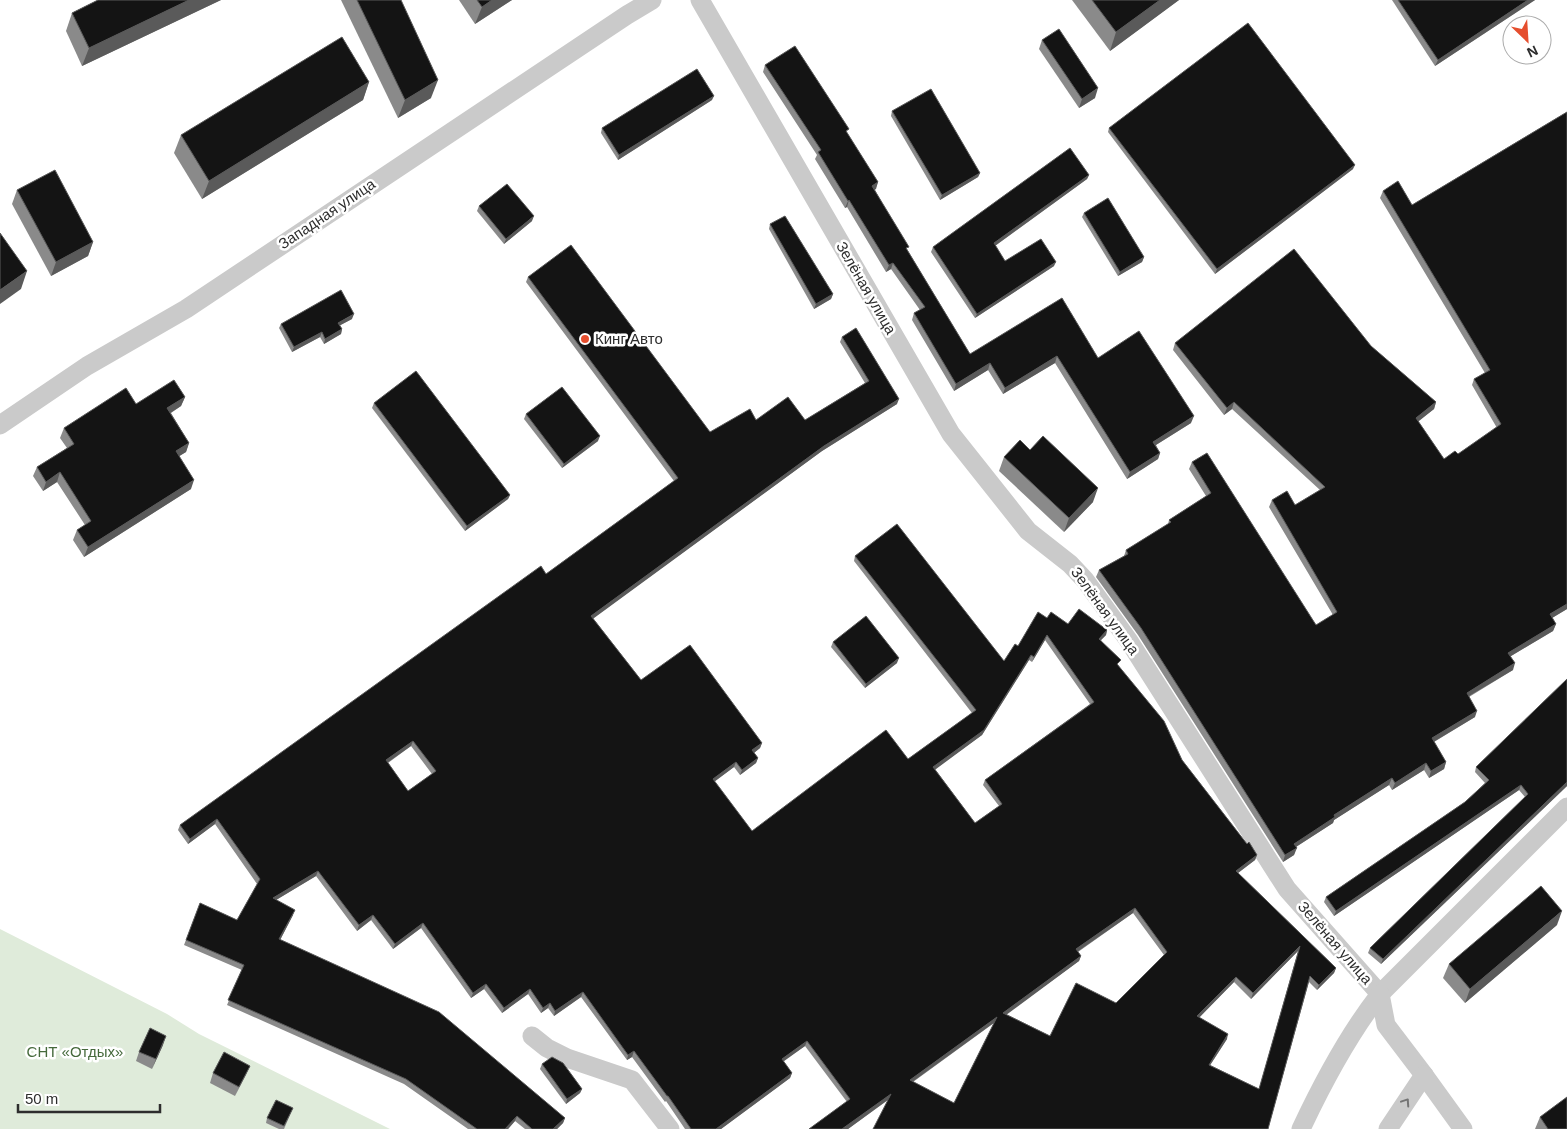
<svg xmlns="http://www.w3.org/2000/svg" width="1567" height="1129" viewBox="0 0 1567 1129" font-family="Arial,sans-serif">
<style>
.green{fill:#dfebda}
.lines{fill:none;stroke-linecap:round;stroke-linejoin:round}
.minor{stroke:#cacaca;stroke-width:19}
.wall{fill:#8a8a8a;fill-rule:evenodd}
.shaded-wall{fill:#5a5a5a}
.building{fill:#141414;stroke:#5a5a5a;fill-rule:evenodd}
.oneway{stroke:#747474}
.poi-dot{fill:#e54e2e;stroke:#fff;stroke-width:2}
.labels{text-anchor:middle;stroke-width:5;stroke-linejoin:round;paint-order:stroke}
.street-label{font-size:15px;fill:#2d2d2d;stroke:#fff}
.poi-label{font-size:15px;fill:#2d2d2d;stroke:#fff;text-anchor:start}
.park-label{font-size:15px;fill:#45693b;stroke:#fff}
</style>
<rect width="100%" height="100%" fill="#fff"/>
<path class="green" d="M0,929L167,1014L199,1034L390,1129H0Z"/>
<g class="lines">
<g class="minor">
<path d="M700,0L951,434L1028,531L1070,564L1085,580L1129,641L1287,889L1380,994L1567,807"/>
<path d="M0,425L87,366L186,309L627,15L652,0"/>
<path d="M1380,994L1386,1025L1424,1075L1463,1129"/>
<path d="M532,1036L547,1048L567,1058L632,1080L670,1129"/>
<path d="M1301,1129C1323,1082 1348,1035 1380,994"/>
<path d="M1388,1129L1424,1075"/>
</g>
</g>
<g class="wall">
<path d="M98,0H221L82,66L66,31L72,13Z"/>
<path d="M341,0H401L431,98L398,118Z"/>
<path d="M459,0H512L475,24Z"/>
<path d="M1072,0H1179L1110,51Z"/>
<path d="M1392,0H1535L1435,66Z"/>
<path d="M1042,40L1095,98L1079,108L1039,49Z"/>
<path d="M765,65L847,133L878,182L875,190L908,251L970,354L1098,358L1191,423L1156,445L1160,453L1158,459L1127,479L1055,363L1003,394L988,370L954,391L912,320L914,313L920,310L891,269L886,272L847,207L845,208L815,159L817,155L763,72Z"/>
<path d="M369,82L363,100L202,199L174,153L181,135Z"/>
<path d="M712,100L618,160L601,133L602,128Z"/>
<path d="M892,111L980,173L978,177L940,200L891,116Z"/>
<path d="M1567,112V609L1552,618L1556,624L1553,631L1511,656L1513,670L1469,697L1475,717L1434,742L1446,762L1444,769L1429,778L1424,770L1392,790L1389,785L1334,820L1333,823L1296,847L1294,855L1283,862L1138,635L1096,577L1099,570L1124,556L1126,550L1168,524L1169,520L1206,496L1189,469L1192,462L1316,625L1333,615L1269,507L1272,500L1295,505L1320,490L1232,409L1224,415L1173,350L1175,343L1371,346L1436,402L1434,409L1418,421L1444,459L1458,454L1497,428L1472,385L1474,379L1485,373L1380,198L1383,191L1412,205Z"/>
<path d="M1109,128L1353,169L1215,274L1108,132Z"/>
<path d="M1089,175L1087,179L995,246L1005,261L1054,266L975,318L931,252L933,247Z"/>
<path d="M17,190L93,242L88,256L51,276L12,204Z"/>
<path d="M479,206L532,221L504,244L477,211Z"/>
<path d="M1084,213L1144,257L1142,262L1118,276L1082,217Z"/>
<path d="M770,224L833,294L831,299L814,309L769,229Z"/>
<path d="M528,277L710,432L756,420H805L865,383L840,342L842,337L897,404L822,451L593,618L641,680L762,743L760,748L754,753L758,758L756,763L740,775L734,767L714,782L752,831L908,759L972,713L854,561L855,556L1004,661L1018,646L1047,618L1068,624L1107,630L1106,635L1101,640L1182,760L1247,844L1257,855L1255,860L1238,873L1336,968L1334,973L1317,990L1309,982L1268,1129L888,1100L848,1129H809L847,1102L805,1046L783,1061L792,1073L790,1078L721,1129H685L666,1101L665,1102L632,1057L627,1060L581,997L554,1016L548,1008L541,1013L528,994L502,1013L484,989L471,998L421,928L393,949L371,920L357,931L316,876L276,900L293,915L280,940L565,1118L563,1123L557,1129H525L515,1121L508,1129H468L404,1084L227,1005L242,970L184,945L200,903L237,920L257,884L215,824L188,844L178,830L180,825L546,574L674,481L526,282ZM1045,640L1090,704L985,780L983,785L999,806L975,823L935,769L982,735L1029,660L1032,662ZM411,746L432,774L408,791L388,763ZM1133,913L1164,955L1116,1003L1050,1036L1006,1014L1079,961L1081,956L1078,952ZM1298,951L1259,1089L1210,1065L1227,1039L1199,1017L1234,982L1251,999ZM994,1023L954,1103L913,1082Z"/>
<path d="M352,319L340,325L342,329L341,334L324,344L320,337L292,352L279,328L281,324Z"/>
<path d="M185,397L181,406L171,413L189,443L186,452L179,456L191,489L84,557L73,540L77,530L85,525L57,482L43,491L33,476L37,467L67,448L60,438L64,428L136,404Z"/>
<path d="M374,403L510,495L508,499L465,531L372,408Z"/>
<path d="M526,414L598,441L562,468L524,419Z"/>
<path d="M1030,450L1093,502L1064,532L999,471L1004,457Z"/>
<path d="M833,642L897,663L865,688L831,647Z"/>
<path d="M1476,767L1567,786L1381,964L1368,953L1370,948L1525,797L1519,790L1334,916L1324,902L1326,897L1465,802L1485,783L1475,772Z"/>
<path d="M1557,925L1465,1003L1443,978L1449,964Z"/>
<path d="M163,1045L152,1069L136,1061L139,1052Z"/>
<path d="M542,1064L582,1089L580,1093L566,1104L540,1069Z"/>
<path d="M250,1066L246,1075L235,1096L210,1083L213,1073Z"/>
<path d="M293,1108L284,1129H279L266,1123L267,1118Z"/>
<path d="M1540,1117L1567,1129H1535Z"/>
</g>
<g class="shaded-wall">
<path d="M189,0H221L82,66L89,48Z"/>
<path d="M492,0H512L475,24L482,7Z"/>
<path d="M1160,0H1179L1110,51L1116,32Z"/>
<path d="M1528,0H1535L1435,66L1438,60Z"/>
<path d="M438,80L431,98L398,118L405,100Z"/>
<path d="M369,82L363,100L202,199L209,181Z"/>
<path d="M1098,88L1095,98L1079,108L1082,99Z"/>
<path d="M714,96L712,100L618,160L619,155Z"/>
<path d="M1355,165L1353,169L1215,274L1217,269Z"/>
<path d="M980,173L978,177L940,200L942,195Z"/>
<path d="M1089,175L1087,179L992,248L994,243Z"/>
<path d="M878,182L876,189L870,192L872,186Z"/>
<path d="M849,200L847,207L845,208L848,201Z"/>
<path d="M534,216L532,221L504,244L506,239Z"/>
<path d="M93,242L88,256L51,276L56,262Z"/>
<path d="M1144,257L1142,262L1118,276L1120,272Z"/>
<path d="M1056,262L1054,266L975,318L977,314Z"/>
<path d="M893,263L891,269L886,272L889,265Z"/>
<path d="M27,271L21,289L0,304V290Z"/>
<path d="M833,294L831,299L814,309L816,304Z"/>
<path d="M354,314L352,319L337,327L338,323Z"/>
<path d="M342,329L341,334L324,344L325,339Z"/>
<path d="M322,332L320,337L292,352L294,347Z"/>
<path d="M1057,356L1055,363L1003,394L1005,388Z"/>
<path d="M990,363L988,370L954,391L956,384Z"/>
<path d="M185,397L181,406L164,417L167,408Z"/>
<path d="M899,399L897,404L822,451L590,621L591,616L824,446Z"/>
<path d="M1234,402L1232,409L1224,415L1227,408Z"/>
<path d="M1436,402L1434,409L1414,425L1416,418Z"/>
<path d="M1194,416L1191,423L1151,448L1153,442Z"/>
<path d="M600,436L598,441L562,468L564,464Z"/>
<path d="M189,443L186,452L173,460L176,451Z"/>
<path d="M1160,453L1158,459L1127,479L1130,472Z"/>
<path d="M60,472L57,482L43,491L46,482Z"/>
<path d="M194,480L191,489L84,557L88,547Z"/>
<path d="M1098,488L1093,502L1064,532L1069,518Z"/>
<path d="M510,495L508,499L465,531L467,526Z"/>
<path d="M1567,604V609L1547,621L1550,614Z"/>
<path d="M1556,624L1553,631L1506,659L1508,653Z"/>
<path d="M1107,630L1106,635L1097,644L1099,639Z"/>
<path d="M1047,635L1045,640L1032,662L1034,657Z"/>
<path d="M1031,655L1029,660L982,735L932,772L933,767Z"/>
<path d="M899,658L897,663L865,688L866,684Z"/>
<path d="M1515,663L1513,670L1464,699L1467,693Z"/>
<path d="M1477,711L1475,717L1430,744L1432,738Z"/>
<path d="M413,741L411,746L384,765L386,760Z"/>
<path d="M762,743L760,748L750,756L752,750Z"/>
<path d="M758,758L756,763L740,775L742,770Z"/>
<path d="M736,762L734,767L711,784L713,779Z"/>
<path d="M1446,762L1444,769L1429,778L1431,771Z"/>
<path d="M1426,763L1424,770L1392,790L1395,783Z"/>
<path d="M1392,778L1389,785L1334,820L1333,823L1291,850L1294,844L1334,815Z"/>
<path d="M1567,782V786L1381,964L1383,959Z"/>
<path d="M1521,785L1519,790L1334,916L1336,911Z"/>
<path d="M217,819L215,824L188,844L190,839Z"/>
<path d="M1297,848L1294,855L1283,862L1285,855Z"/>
<path d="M1257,855L1255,860L1234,876L1236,871Z"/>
<path d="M318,871L316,876L271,903L273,898Z"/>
<path d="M1135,908L1133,913L1074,954L1076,949Z"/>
<path d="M295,910L293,915L278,944L279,939Z"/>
<path d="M1562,911L1557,925L1465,1003L1470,989Z"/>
<path d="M373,915L371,920L357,931L359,925Z"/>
<path d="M423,923L421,928L393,949L395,944Z"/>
<path d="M1300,946L1298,951L1251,999L1253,993Z"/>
<path d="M1081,956L1079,961L1002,1018L1003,1013Z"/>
<path d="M1336,968L1334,973L1317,990L1319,985Z"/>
<path d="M1236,977L1234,982L1196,1021L1197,1016Z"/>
<path d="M486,984L484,989L471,998L473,993Z"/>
<path d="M530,989L528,994L502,1013L504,1008Z"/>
<path d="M583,992L581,997L554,1016L555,1011Z"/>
<path d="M550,1003L548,1008L541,1013L543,1008Z"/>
<path d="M997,1017L995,1022L908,1085L910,1080Z"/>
<path d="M1228,1034L1227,1039L1207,1070L1209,1065Z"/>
<path d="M166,1036L163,1045L152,1069L156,1059Z"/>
<path d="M807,1041L805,1046L780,1064L782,1059Z"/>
<path d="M634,1051L632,1057L627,1060L628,1055Z"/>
<path d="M792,1073L790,1078L721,1129H716Z"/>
<path d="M582,1089L580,1093L566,1104L567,1099Z"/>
<path d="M891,1094L889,1099L848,1129H842Z"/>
<path d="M517,1116L515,1121L508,1129H505Z"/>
<path d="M565,1118L563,1123L557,1129H553Z"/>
</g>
<g class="building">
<path d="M98,0H189L89,48L72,13Z"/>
<path d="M357,0H401L438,80L405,100Z"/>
<path d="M477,0H492L482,7Z"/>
<path d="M1092,0H1160L1116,32Z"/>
<path d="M1398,0H1528L1438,60Z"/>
<path d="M1248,23L1355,165L1217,269L1109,128Z"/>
<path d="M1059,29L1098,88L1082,99L1042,40Z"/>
<path d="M342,37L369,82L209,181L181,135Z"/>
<path d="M795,46L849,129L846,131L878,182L872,186L909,247L906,248L970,354L1062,298L1098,358L1139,331L1194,416L1153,442L1160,453L1130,472L1057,356L1005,388L990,363L956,384L914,313L925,307L893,263L889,265L849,200L848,201L818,152L821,150L765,65Z"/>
<path d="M697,69L714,96L619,155L602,128Z"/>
<path d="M931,89L980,173L942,195L892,111Z"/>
<path d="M1567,112V604L1550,614L1556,624L1508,653L1515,663L1467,693L1477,711L1432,738L1446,762L1431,771L1426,763L1395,783L1392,778L1334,815L1335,817L1294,844L1297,848L1285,855L1141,628L1099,570L1128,554L1126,550L1171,522L1169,520L1211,493L1192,462L1207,453L1316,625L1337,612L1272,500L1287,491L1295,505L1325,487L1234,402L1227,408L1175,343L1294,249L1371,346L1436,402L1416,418L1444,459L1455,451L1458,454L1501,424L1474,379L1490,370L1383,191L1398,181L1412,205Z"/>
<path d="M1070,148L1089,175L994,243L1005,261L1041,239L1056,262L977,314L933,247Z"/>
<path d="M55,170L93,242L56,262L17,190Z"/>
<path d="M507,184L534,216L506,239L479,206Z"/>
<path d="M1108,198L1144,257L1120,272L1084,213Z"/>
<path d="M785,216L833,294L816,304L770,224Z"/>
<path d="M0,233L27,271L0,290Z"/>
<path d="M571,245L710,432L750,409L756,420L788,397L805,420L869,381L842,337L856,328L899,399L824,446L591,616L641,680L690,645L762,743L752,750L758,758L742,770L736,762L713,779L752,831L886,730L908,759L976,710L855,556L897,524L1004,661L1015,644L1018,646L1038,612L1047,618L1051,612L1068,624L1079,609L1107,630L1099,639L1121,660L1117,664L1164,721L1182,760L1247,844L1249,842L1257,855L1236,871L1336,968L1319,985L1310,976L1268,1129H873L891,1094L842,1129H809L850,1099L807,1041L782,1059L792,1073L716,1129H691L668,1096H667L634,1051L628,1055L583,992L555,1011L550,1003L543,1008L530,989L504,1008L486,984L473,993L423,923L395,944L373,915L359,925L318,871L273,898L295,910L279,939L439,1012L565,1118L553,1129H532L517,1116L505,1129H477L406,1079L228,1000L244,965L186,940L200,903L237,920L260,879L217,819L190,839L180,825L541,566L546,574L678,478L528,277ZM1047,635L1094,702L985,780L1002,804L975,823L933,767L984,730L1031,655L1034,657ZM413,741L436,771L408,791L386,760ZM1135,908L1167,952L1116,1003L1076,983L1050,1036L1003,1013L1081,956L1076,949ZM1300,946L1259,1089L1209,1065L1228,1034L1197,1016L1236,977L1253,993ZM997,1017L954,1103L910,1080Z"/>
<path d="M341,290L354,314L338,323L342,329L325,339L322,332L294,347L281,324Z"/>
<path d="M416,371L510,495L467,526L374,403Z"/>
<path d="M174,380L185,397L167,408L189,443L176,451L194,480L88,547L77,530L91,521L60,472L46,482L37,467L74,444L64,428L126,388L136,404Z"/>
<path d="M562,387L600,436L564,464L526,414Z"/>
<path d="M1043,436L1098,488L1069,518L1004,457L1020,440L1030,450Z"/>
<path d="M866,616L899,658L866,684L833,642Z"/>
<path d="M1567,679V782L1383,959L1370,948L1528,794L1521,785L1336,911L1326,897L1465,802L1489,780L1476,767Z"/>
<path d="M1541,886L1562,911L1470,989L1449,964Z"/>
<path d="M150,1028L166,1036L156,1059L139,1052Z"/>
<path d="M224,1052L250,1066L239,1087L213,1073Z"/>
<path d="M552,1057L563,1063L582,1089L567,1099L542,1064Z"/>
<path d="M1567,1097V1129H1548L1540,1117Z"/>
<path d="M276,1100L293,1108L284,1126L267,1118Z"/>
</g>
<defs><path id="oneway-chevron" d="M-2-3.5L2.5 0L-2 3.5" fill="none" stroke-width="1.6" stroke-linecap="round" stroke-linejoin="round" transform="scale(1.25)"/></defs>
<use class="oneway" href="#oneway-chevron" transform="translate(1406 1102) rotate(-56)"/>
<circle class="poi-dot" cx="585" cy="339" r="5"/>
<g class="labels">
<g class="street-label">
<text transform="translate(327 214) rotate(-34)" y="5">Западная улица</text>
<text transform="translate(866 288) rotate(60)" y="5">Зелёная улица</text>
<text transform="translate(1105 611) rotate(54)" y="5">Зелёная улица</text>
<text transform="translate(1335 943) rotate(49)" y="5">Зелёная улица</text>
</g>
<g class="poi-label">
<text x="595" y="344">Кинг Авто</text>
</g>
<g class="park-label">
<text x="75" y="1057">СНТ «Отдых»</text>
</g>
</g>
<g transform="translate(1527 40) rotate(155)"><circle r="24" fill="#ffffff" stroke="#ababab"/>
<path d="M0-4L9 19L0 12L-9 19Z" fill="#e54e2e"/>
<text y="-8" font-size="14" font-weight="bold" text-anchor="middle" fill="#2d2d2d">N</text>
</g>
<path d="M18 1104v8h142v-8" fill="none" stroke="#2d2d2d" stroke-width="2.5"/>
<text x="25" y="1104" font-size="15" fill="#2d2d2d" stroke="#ffffff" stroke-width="4" paint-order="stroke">50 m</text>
</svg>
